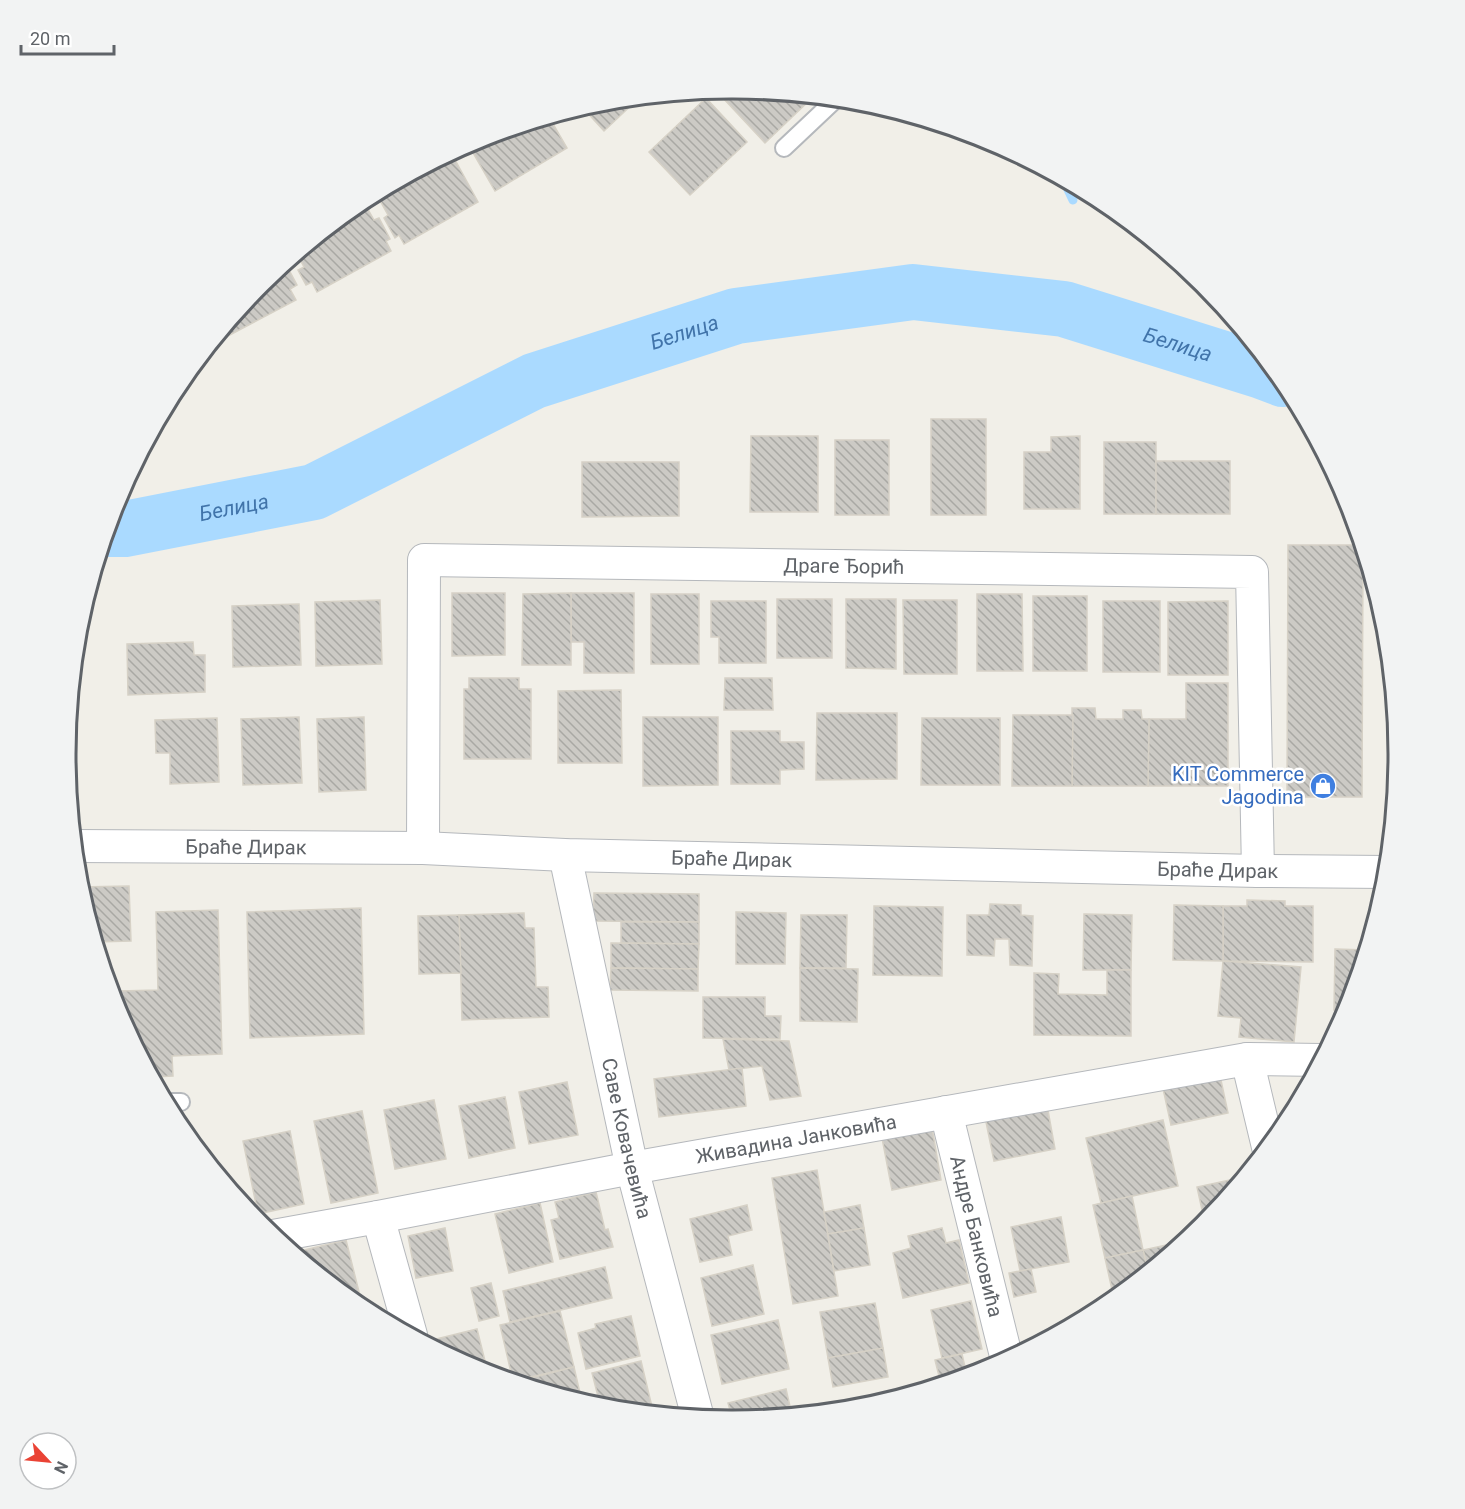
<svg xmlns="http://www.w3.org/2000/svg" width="1465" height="1509" viewBox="0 0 1465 1509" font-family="Roboto,sans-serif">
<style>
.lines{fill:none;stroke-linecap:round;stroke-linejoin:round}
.stream{stroke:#aadaff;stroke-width:9}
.river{stroke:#aadaff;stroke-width:56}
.building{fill:url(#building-back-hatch);stroke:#d6d1c6;stroke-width:1.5}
.lane-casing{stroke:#b5b8bc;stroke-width:20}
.street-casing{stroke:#b5b8bc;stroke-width:34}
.lane{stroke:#fff;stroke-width:16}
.street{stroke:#fff;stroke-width:32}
.labels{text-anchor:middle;stroke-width:5;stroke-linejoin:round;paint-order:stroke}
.street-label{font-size:20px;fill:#5f6368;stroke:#fff}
.shop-label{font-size:20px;fill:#366cbe;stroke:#fff;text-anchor:end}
.water-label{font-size:21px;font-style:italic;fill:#4174aa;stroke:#fff}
.rim{fill:none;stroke:#5f6368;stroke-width:3}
</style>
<defs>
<pattern id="building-back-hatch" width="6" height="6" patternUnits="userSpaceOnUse" patternTransform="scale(1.5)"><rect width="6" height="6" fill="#cccac5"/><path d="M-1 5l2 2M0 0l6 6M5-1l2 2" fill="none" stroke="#a9a8a4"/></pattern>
</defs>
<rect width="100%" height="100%" fill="#f1efe8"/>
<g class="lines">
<path class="stream" d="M1063,179L1073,200"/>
<path class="river" id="s1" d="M108,529H125L314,492L534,381L736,316L913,292L1064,309L1262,371L1283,379"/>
</g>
<g class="building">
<path d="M734,88L814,96L765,143L723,98Z"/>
<path d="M640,97L604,131L582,107L603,101Z"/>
<path d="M706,98L747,142L690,195L649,152Z"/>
<path d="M549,117L567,148L495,191L468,144L478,139Z"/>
<path d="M453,156L478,202L404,244L399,235L395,238L384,218L388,215L378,197Z"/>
<path d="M365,204L374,220L379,218L390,239L386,241L391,251L317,292L312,282L306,285L298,270L304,267L297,254L340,218Z"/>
<path d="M279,268L282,274L289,270L297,285L290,289L296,300L226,337L222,331L261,283Z"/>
<rect x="931" y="419" width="55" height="96"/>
<path d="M751,436H818V512H750Z"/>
<path d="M1080,436V509H1024V452H1051V437Z"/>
<rect x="835" y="440" width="54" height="75"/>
<rect x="1104" y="442" width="52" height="72"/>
<rect x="1156" y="461" width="74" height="53"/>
<path d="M582,462H679V516L582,517Z"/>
<path d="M1288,545H1362L1363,547L1362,797H1287Z"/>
<path d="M452,593H505V655L452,656Z"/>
<path d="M571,593H634V673H584V642H571Z"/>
<path d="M571,593V665H522L523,594Z"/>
<rect x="651" y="594" width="48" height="70"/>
<path d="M977,594H1022L1023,671H977Z"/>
<rect x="1033" y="596" width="54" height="75"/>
<rect x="777" y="599" width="55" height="59"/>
<path d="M846,599H896V669L846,668Z"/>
<path d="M380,600L382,664L316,666L315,602Z"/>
<path d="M903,600H957V674H904Z"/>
<path d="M711,601H766V663H719V637H711Z"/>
<rect x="1103" y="601" width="57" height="71"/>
<path d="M1228,601V675H1168V602Z"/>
<path d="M299,604L301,665L233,667L232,606Z"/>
<path d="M193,642L194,655H205V692L128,695L127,644Z"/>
<path d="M469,678H519V689H531V759H464V689H469Z"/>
<path d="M725,678H772L773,710H724Z"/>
<path d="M1186,683H1228V786H1148L1149,719H1186Z"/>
<path d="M621,690L622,763H558V691Z"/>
<path d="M1072,708H1095L1096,719H1123V710H1141L1142,719H1149L1148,786H1072Z"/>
<path d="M817,713H897V779L816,780Z"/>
<path d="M1013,715H1073L1072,786H1012Z"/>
<path d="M299,717L302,783L243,785L241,719Z"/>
<path d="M364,717L366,790L319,792L317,719Z"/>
<path d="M643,717H718V785L643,786Z"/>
<path d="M217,718L219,782L170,784V753H156L155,720Z"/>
<path d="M922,718H1000V785H921Z"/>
<path d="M731,731H780V742H804V769L780,770V784H731Z"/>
<path d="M129,886L131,941L96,942L80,887Z"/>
<path d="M594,893L699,894V922L593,921Z"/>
<path d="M1247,900L1285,901V906H1313V962L1223,961V906H1247Z"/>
<path d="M990,904L1021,905V915L1033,916L1032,966L1010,965L1009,939H995L994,956L967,955V915H989Z"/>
<path d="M1174,905L1223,906V961L1173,960Z"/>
<path d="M874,906L943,907L942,976L873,975Z"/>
<path d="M361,908L364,1034L250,1038L247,912Z"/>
<path d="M218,910L222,1054L172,1056L173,1076L153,1077L117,1009L115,1003H120V991L158,990L156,912Z"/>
<path d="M736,912L786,913L785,964H736Z"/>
<path d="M524,913L525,928H534L536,987H548L549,1017L462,1020L459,915Z"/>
<path d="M1084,914L1132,915L1131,970H1083Z"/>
<path d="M459,915L461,973L419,974L418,916Z"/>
<path d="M801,915H847L846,968H800Z"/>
<path d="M621,922H699V944L621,943Z"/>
<path d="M611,943L699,944L698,969L611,968Z"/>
<path d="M1335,949L1366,950L1348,1011L1334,1010Z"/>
<path d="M1223,961L1301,967L1294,1042L1239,1037L1241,1018L1218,1016Z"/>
<path d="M611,968L698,969V991L610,990Z"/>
<path d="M800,968L858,969L857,1022L800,1021Z"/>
<path d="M1107,970H1131V1036L1034,1035V973L1059,974L1058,994L1107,995Z"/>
<path d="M703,997H765V1016H781L780,1039L703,1038Z"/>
<path d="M723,1039L789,1041L801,1096L770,1100L762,1066L729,1070Z"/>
<path d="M742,1068L746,1106L659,1117L654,1079Z"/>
<path d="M1219,1071L1228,1113L1171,1125L1162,1084Z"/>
<path d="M567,1082L578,1135L529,1144L519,1092Z"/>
<path d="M505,1097L515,1148L469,1158L459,1106Z"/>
<path d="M434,1100L446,1159L395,1169L384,1110Z"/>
<path d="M1047,1105L1055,1149L994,1161L985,1117Z"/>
<path d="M362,1111L378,1193L331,1203L314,1121Z"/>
<path d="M1163,1120L1178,1186L1101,1203L1086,1138Z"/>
<path d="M932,1128L941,1180L892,1190L882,1138Z"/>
<path d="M290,1131L304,1204L258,1214L243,1141Z"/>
<path d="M817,1170L838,1296L793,1304L772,1178Z"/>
<path d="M1244,1177L1211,1217L1204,1219L1197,1187Z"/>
<path d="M596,1192L605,1230L608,1229L613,1247L560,1259L551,1220L559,1218L555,1202Z"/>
<path d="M1132,1196L1143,1250L1105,1258L1093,1205Z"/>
<path d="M540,1203L553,1262L509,1273L495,1214Z"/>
<path d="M747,1205L752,1230L728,1236L732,1255L700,1262L690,1219Z"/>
<path d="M860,1205L864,1228L828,1234L824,1212Z"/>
<path d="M1061,1217L1069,1262L1020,1271L1011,1227Z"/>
<path d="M445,1228L453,1271L416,1278L408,1236Z"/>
<path d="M864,1228L870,1265L834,1271L828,1234Z"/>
<path d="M942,1228L946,1243L959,1240L969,1283L903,1298L893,1253L911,1248L908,1236Z"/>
<path d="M346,1240L359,1292L345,1295L297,1255L296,1252Z"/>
<path d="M1176,1243L1177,1248L1148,1271L1143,1250Z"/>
<path d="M1143,1250L1148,1271L1114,1299L1105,1258Z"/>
<path d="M753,1265L764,1314L712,1326L701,1278Z"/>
<path d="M605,1267L612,1298L510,1322L503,1291Z"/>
<path d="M1031,1269L1036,1292L1014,1297L1009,1273Z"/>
<path d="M491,1283L499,1316L479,1321L471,1288Z"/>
<path d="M971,1301L982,1349L942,1358L931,1310Z"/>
<path d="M875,1303L883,1348L828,1358L820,1312Z"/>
<path d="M560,1311L574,1367L513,1381L500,1325Z"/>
<path d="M631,1316L640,1356L586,1369L578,1333L596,1328L595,1324Z"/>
<path d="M778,1320L789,1369L722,1384L711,1335Z"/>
<path d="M477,1329L488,1373L477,1370L429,1344L428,1341Z"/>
<path d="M883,1348L888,1377L833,1387L828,1358Z"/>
<path d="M962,1354L967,1376L941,1384L935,1360Z"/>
<path d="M641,1361L653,1411L647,1413L601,1408L592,1373Z"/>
<path d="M574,1367L582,1402L515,1382Z"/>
<path d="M786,1389L792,1415L733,1421L728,1403Z"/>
</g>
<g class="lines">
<g class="lane-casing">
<g id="lane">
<path d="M784,148L837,98"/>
<path d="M166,1102H181"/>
</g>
</g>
<g class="street-casing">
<g id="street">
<path id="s2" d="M75,846L423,848L565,855L1258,871L1387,872"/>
<path id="s3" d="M423,848L424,560L1252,572L1258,871"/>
<path id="s4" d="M565,855L632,1168L698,1418"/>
<path d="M1247,1059L1268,1147"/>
<path id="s5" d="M946,1112L1007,1360"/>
<path d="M378,1217L411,1335"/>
<path id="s6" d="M273,1236L378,1217L632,1168L1247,1059L1321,1060"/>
</g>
</g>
<use href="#lane" class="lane"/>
<use href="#street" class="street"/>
</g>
<defs>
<g id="shop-disc" transform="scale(1.35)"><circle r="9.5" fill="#3f7fe0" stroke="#fff"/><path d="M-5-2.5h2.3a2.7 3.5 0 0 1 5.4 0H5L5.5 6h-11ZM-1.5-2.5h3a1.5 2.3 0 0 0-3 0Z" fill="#fff"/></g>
</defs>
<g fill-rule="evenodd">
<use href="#shop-disc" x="1323" y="786"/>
</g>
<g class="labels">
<g class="street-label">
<text dy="7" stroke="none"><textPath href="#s3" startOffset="708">Драге Ђорић</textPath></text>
<text dy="7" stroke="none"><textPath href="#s2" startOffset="171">Браће Дирак</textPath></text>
<text dy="7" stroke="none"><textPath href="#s2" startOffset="657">Браће Дирак</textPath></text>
<text dy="7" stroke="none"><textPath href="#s2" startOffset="1143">Браће Дирак</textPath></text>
<text dy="7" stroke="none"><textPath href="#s4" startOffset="290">Саве Ковачевића</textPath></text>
<text dy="7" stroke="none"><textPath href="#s6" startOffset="532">Живадина Јанковића</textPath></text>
<text dy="7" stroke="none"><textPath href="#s5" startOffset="128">Андре Банковића</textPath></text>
</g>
<g class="shop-label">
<text x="1304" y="781">KIT Commerce<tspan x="1304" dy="23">Jagodina</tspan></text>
</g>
<g class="water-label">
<text dy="7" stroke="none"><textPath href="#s1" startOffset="614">Белица</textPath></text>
<text dy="7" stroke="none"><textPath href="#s1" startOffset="1118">Белица</textPath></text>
<text dy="7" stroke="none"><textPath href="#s1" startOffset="128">Белица</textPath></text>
</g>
</g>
<path d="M0 0H1465V1509H0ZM731 99H733A655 655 0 0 1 1388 754V755A655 655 0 0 1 733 1410H731A655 655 0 0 1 76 755V754A655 655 0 0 1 731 99Z" fill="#f2f3f3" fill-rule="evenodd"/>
<path class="rim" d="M731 99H733A655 655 0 0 1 1388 754V755A655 655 0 0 1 733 1410H731A655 655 0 0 1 76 755V754A655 655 0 0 1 731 99Z"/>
<g transform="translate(48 1461) rotate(116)"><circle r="28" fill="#ffffff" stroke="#bfc1c3" stroke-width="1.5"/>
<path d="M0-4.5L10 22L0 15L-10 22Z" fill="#ea4335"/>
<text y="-9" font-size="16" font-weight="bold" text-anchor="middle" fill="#5f6368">N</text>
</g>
<path d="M21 45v9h93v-9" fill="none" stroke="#5f6368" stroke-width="3"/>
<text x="30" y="45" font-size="18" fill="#5f6368" stroke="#ffffff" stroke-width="4.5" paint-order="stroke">20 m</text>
</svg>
